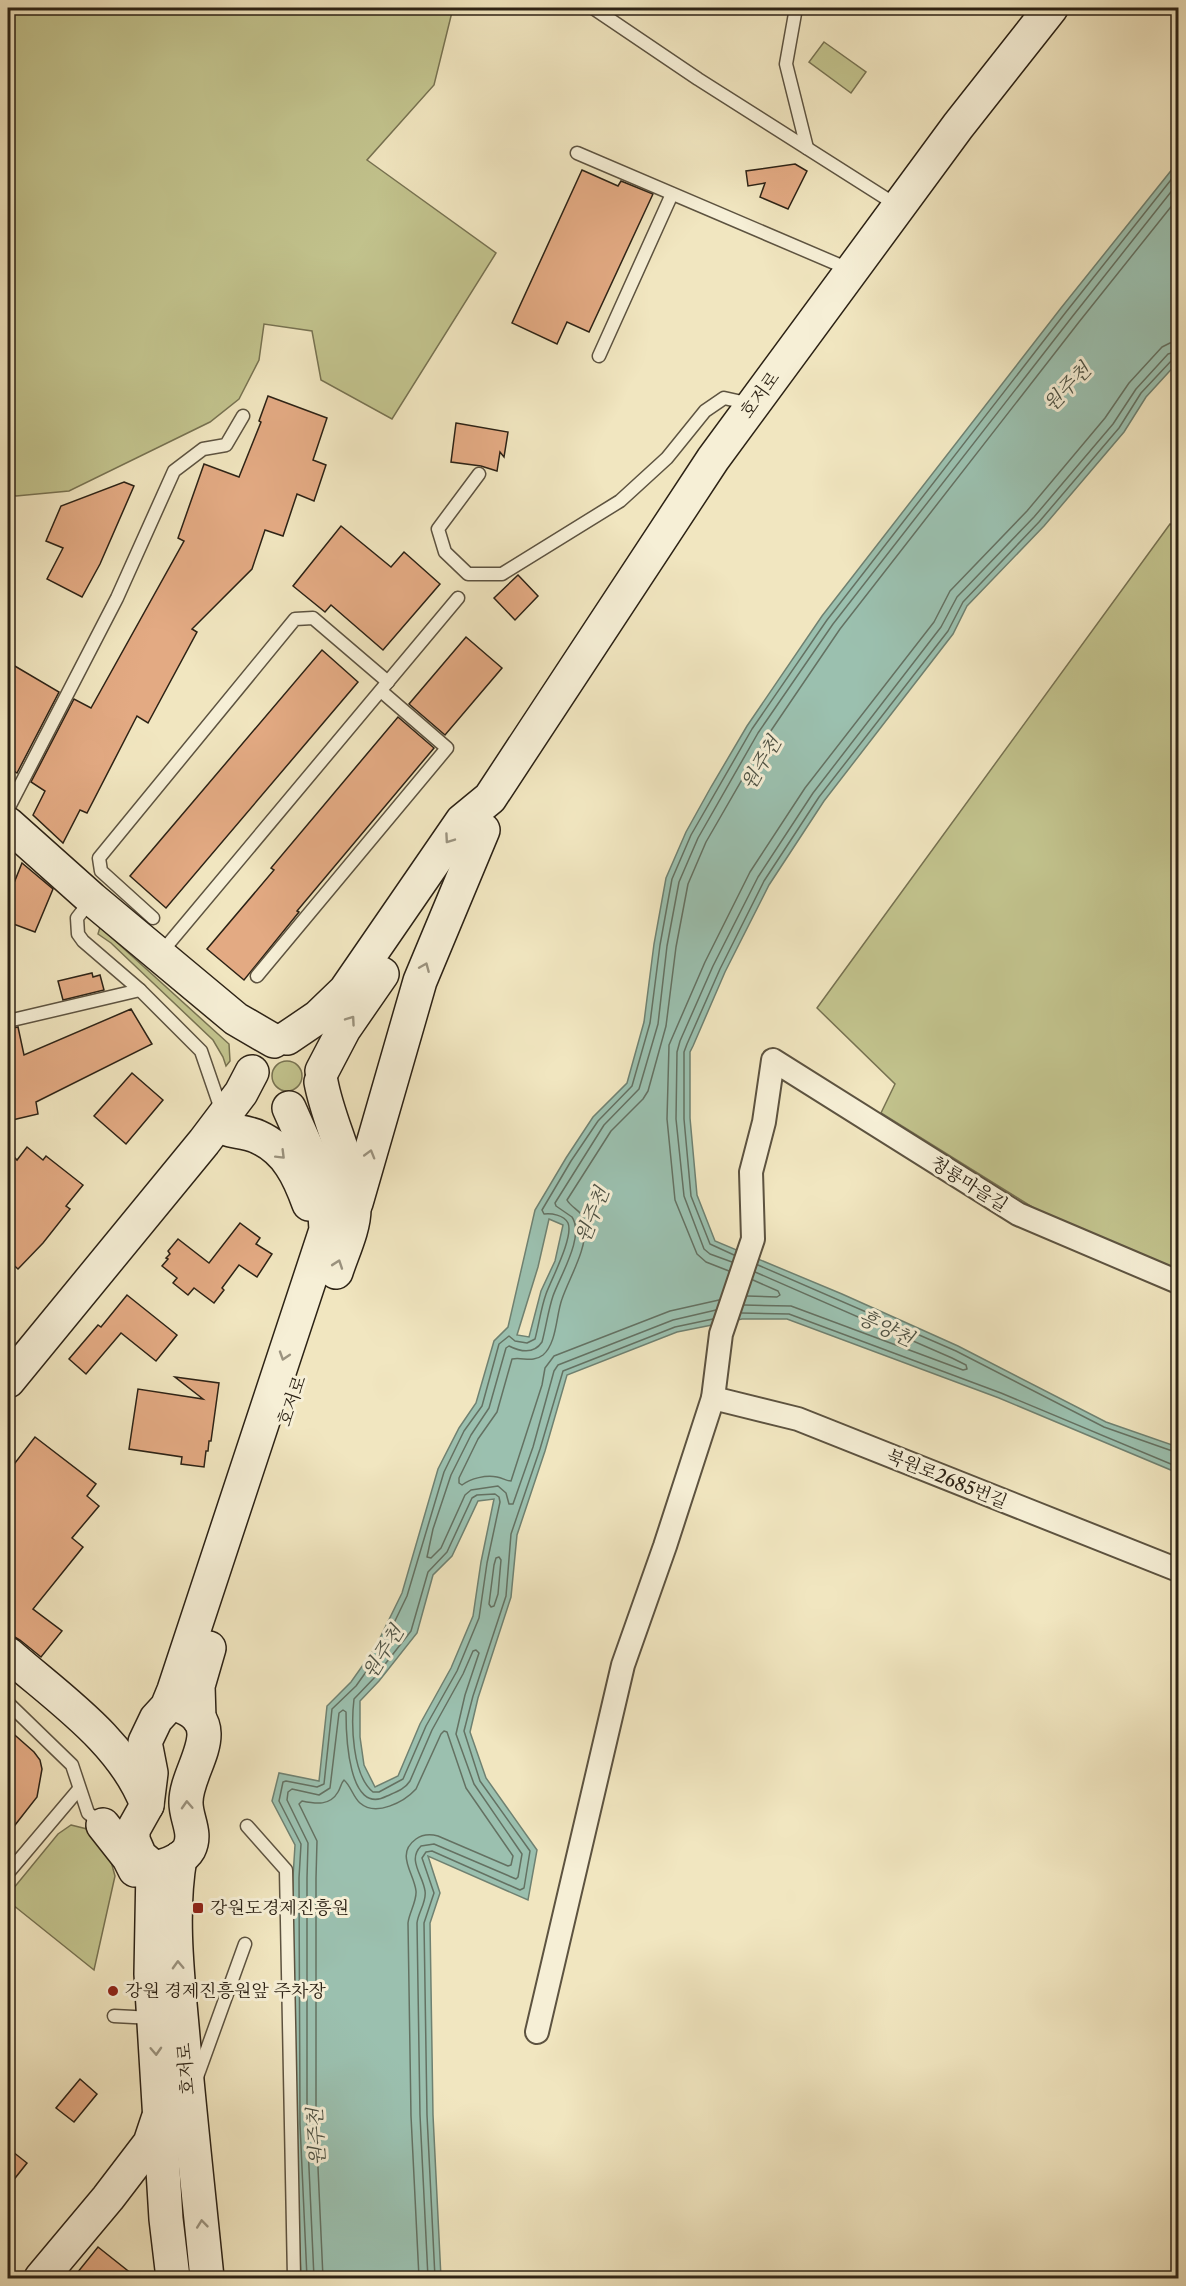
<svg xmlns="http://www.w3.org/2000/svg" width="1186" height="2286" viewBox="0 0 1186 2286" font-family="'Libre Caslon Text','Noto Serif KR',serif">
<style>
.green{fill:#c2c38d;stroke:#777251;stroke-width:1.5}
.water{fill:#9bc0af;stroke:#6f8171;stroke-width:1.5;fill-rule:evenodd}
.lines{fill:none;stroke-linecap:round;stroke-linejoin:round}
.shore{stroke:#647162;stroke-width:1.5}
.building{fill:#e3aa83;stroke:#2c2215;stroke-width:1.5}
.lane-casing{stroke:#5d5340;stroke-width:15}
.street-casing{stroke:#5d5340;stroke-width:26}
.secondary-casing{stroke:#2c2215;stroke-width:36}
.lane{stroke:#f6efd6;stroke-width:12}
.street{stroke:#f6efd6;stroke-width:22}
.secondary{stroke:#f6efd6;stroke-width:33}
.oneway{stroke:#9b937f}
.poi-dot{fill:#8f2418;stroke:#f6efd6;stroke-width:2}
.labels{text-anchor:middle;stroke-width:6;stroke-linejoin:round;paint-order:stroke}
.street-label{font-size:18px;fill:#2c2215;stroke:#f6efd6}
.poi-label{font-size:18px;fill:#2c2215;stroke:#f6efd6;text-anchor:start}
.water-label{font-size:20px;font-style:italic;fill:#4d5143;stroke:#f6efd6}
</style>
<rect width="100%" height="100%" fill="#f1e6c0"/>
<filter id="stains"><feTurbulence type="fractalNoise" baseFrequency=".00333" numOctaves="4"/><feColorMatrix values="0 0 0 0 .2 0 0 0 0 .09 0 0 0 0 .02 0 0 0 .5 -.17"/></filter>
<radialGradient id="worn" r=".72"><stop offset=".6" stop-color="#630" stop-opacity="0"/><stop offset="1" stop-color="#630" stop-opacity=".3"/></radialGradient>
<g class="green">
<path d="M8,8H453L434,85L367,160L496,253L392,419L321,380L312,331L264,324L259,360L239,399L210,422L69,491L16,496L8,493Z"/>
<path d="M824,42L866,72L851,93L809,62Z"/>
<path d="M1170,524L1178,528V1274L1066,1228L881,1113L895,1084L817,1008Z"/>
<path d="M100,927L229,1044L230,1061L226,1066L223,1057L213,1040L111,943L98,934Z"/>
<circle cx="287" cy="1076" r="15"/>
<path d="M71,1825L87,1829L109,1854L115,1876L94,1970L8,1901V1895L58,1834Z"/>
</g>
<path class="water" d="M1178,162V362L1146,397L1124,432L1044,526L967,606L953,634L824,801L769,885L725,972L693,1046L690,1052V1118L697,1195L715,1241L842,1294L958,1346L1106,1422L1178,1447V1473L999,1398L787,1319H742L677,1332L567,1375L545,1451L517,1535L511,1597L478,1698L470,1732L486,1778L537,1850L528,1900L428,1856L440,1893L430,1923L433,2115L441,2278H301L294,2124L293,1877L295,1845L272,1801L279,1773L319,1781L327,1706L351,1682L375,1648L402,1593L438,1469L459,1428L476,1403L494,1341L508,1327L535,1210L566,1158L593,1117L627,1083L644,1022L654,944L666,878L686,832L711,787L747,726L822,616L1061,308ZM549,1219L563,1225L555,1261L541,1291L529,1337L517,1335L538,1267ZM494,1499L481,1562L473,1616L451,1668L420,1724L398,1776L375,1787L364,1765L360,1737V1701L379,1681L417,1633L433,1575L452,1556L478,1501Z"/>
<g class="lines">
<g class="shore">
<path d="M734,1255L710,1244L691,1196L684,1119V1052L687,1044L720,969L764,881L819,797L948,631L963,602L1039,522L1119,428L1141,393L1172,360L1178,358"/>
<path d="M732,1262L710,1254L704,1249L684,1196L676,1119L677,1052L680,1041L713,966L758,877L813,793L941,627L957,597L1034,517L1113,424L1136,389L1168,354L1178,351"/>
<path d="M758,1265L956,1351L1104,1427L1178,1453"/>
<path d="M729,1271L706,1262L697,1254L675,1200L667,1119L669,1045L705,962L750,872L805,788L934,622L950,591L1027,511L1105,418L1129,383L1162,347L1170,343L1178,342"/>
<path d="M747,1296L777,1297L780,1295L778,1291L753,1280"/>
<path d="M719,1300L670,1311L554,1356L545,1368L542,1385L511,1481C506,1481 503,1478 497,1477C486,1475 471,1478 462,1485L459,1483V1478L478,1439L497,1412L512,1359C523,1357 533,1363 543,1355C557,1343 556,1315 562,1299C570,1276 587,1250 585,1224C584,1211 572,1209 567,1200L611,1131L643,1099L648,1091L666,1026L676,947L688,884L706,842L766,738L840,629L1079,322L1178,198"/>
<path d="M744,1305L791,1306L963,1370L967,1369L966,1365L952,1358L755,1272"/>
<path d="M716,1310L673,1320L558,1365L554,1371L533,1447L513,1504H509L506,1493L498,1486L471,1490L465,1495L441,1548L431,1558L427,1557L433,1529L451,1475L471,1435L489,1408L506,1348L509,1346C521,1352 534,1354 542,1342C546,1327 548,1311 553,1296C560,1276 585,1236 572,1217L556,1206L555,1203L604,1125L639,1089L658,1024L667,946L679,882L698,838L758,733L833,624L1072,317L1178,183"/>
<path d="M742,1313L789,1314L1001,1393L1178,1467"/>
<path d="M495,1494L499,1497L500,1502L487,1563L479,1618L457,1671L426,1726L403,1779L379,1792H373C352,1775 351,1724 354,1699L375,1677L411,1631L428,1572L447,1552L472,1498L477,1495Z"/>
<path d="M499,1557L501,1560L498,1594L494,1606L491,1607L489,1604L494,1565L496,1558Z"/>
<path d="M307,2278L300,2124L299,1878L301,1844L279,1801L283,1782L286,1781L317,1787L324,1784L332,1709L356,1686L380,1652L407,1596L444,1472L464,1431L482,1406L499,1344L509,1336L515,1341L527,1343L535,1339C539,1324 541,1308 546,1294C551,1280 574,1237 568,1223C564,1215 551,1213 544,1214L542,1210L571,1161L598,1121L632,1086L650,1023L660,945L672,879L691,835L752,729L827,620L1066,312L1178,171"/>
<path d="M314,2278L307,2124V1878L308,1843L287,1800L288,1792L292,1789L319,1795L330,1788L339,1713L343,1710L346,1712C346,1734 348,1817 387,1796C396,1792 405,1789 410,1781L432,1730L463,1674L473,1651L476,1650L479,1653L465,1695L456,1734L474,1784L522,1854L518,1877L516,1879L434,1844L421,1846C407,1860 423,1875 425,1891C427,1901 418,1913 417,1923L420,2115L428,2278"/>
<path d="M323,2278L316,2124V1878L317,1841L299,1804L302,1801C316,1804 330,1806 338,1792C341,1787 341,1783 344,1780C351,1786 353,1797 360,1803C376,1817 404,1802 416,1789L441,1734L444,1731L447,1732L466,1788L513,1856L511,1865L508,1866L438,1836C430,1834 423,1834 416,1839C395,1854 414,1873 416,1891C417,1901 409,1913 408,1923L411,2116L419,2278"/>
<path d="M435,2278L427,2115L424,1923L434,1893L422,1858L426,1852L432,1851L520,1890L524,1888L530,1851L480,1781L464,1731L473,1696L506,1596L511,1534L540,1449L563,1371L675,1327L713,1319"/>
</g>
</g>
<g class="building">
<path d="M795,164L807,171L788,209L760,197L765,183L748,186L746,171Z"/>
<path d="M582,170L618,186L621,181L653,194L589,332L567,322L557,344L512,323Z"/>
<path d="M268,396L327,418L313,460L326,465L314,501L297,494L283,536L265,530L252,569L192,629L197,632L148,723L137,716L87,813L80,810L63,843L33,815L45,791L31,782L74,699L91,708L184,541L178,538L204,464L239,477L261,422L259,421Z"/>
<path d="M456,423L508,432L504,457L500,452L497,471L481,466L451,462Z"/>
<path d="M124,482L134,486L100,564L82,597L47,579L63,548L46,541L61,506Z"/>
<path d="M341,526L391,567L404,552L440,584L383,650L331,605L325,612L293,586Z"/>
<path d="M518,575L538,596L515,620L494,598Z"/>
<path d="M466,637L502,668L445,735L409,704Z"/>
<path d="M322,650L358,682L166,908L130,876Z"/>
<path d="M8,662L59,692L17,773L8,767Z"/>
<path d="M398,717L434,748L297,911L299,912L244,980L207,949L274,870L271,868Z"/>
<path d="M22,863L53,889L35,932L8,922V898Z"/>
<path d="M92,973L93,977L100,975L104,990L63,1000L58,981Z"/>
<path d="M131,1009L152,1044L36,1102L38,1114L8,1121V1029L18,1027L24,1055Z"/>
<path d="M132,1073L163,1100L126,1144L94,1116Z"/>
<path d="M27,1147L43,1160L46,1156L83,1185L66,1206L70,1209L43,1243L18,1269L8,1260V1167L15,1158L17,1160Z"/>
<path d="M240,1223L260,1238L256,1244L272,1254L257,1277L239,1265L222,1288L224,1290L214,1303L194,1288L188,1295L173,1283L177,1278L162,1266L168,1259L166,1258L170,1254L168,1251L178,1239L209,1263Z"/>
<path d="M127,1295L177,1335L156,1361L121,1333L86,1374L69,1359L98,1325L101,1327Z"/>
<path d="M175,1377L219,1383L211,1441H209L208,1451H206L204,1467L181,1464L182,1457L129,1449L138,1389L203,1399Z"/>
<path d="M35,1437L96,1484L87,1496L99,1506L72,1538L83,1547L33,1609L62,1631L41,1657L20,1640L8,1633V1472Z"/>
<path d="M8,1729L34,1752L40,1760L42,1769L37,1797L8,1834Z"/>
<path d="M80,2079L97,2094L74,2122L56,2108Z"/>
<path d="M8,2148L27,2163L8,2187Z"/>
<path d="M98,2247L137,2278H73Z"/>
</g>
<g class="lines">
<g class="lane-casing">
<g id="lane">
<path d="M593,8L698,79L898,206"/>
<path d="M796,8L786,64L807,148"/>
<path d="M577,153L851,270"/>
<path d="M599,356L672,194"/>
<path d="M479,474L438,529L445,552L468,574H502L620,501L667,458L705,411L724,398L751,404"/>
<path d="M8,809L117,598L174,471L203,449L226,445L243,416"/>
<path d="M91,900L77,918L78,934L83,941L140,990L201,1051L222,1112"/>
<path d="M153,918L101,871L99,858L295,619L313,618L388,682"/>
<path d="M160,954L458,598"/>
<path d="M257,976L447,748L381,691"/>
<path d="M8,1021L140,990"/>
<path d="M8,1703L72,1765L88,1813L102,1824"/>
<path d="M247,1826L286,1870L294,2278"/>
<path d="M8,1873L79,1789"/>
<path d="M114,2016L153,2018"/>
<path d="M197,2077L245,1944"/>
</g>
</g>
<g class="street-casing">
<g id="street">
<path d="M713,1398L798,1419L1178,1570"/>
<path d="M537,2032L623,1665L665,1546L713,1398L721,1334L753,1239L751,1172L764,1122L773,1060L1018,1214L1178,1282"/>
</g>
</g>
<g class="secondary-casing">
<g id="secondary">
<path d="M8,824L92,899L236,1019L274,1041"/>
<path d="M287,1038L318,1017L345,991L462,821L490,798L713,459L958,126L1051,8"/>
<path d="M322,1071L344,1029L382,974"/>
<path d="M321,1082C329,1125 353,1165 354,1209C354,1229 342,1253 336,1272"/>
<path d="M230,1130C239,1132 250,1133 258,1137C287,1150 299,1176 309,1204"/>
<path d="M356,1203L420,981L483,830"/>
<path d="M8,1381L204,1142L241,1093L252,1072"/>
<path d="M8,1654C58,1698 123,1741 147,1805"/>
<path d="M199,1719L198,1686L209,1648"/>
<path d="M103,1825L129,1858L135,1870"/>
<path d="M180,1858C170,1915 178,1980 183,2037C190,2117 199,2198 207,2278"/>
<path d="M162,1866C171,1864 184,1858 189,1849C197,1833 186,1819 186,1803C185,1770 229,1727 183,1707"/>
<path d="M41,2278L108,2198L150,2143L158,2119"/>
<path d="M173,2278L166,2219L151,1974L153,1867L140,1856L133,1840V1830L147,1805L151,1773L145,1742L156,1719L167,1707L174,1690L326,1230L324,1198L313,1162L289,1108"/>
</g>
</g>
<use href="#lane" class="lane"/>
<use href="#street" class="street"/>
<use href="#secondary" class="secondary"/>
</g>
<defs><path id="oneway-chevron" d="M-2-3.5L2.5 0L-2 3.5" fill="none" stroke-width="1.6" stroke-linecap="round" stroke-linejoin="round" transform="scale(1.5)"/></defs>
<g class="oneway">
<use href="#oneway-chevron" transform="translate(449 839) rotate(125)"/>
<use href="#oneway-chevron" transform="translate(425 967) rotate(-67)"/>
<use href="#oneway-chevron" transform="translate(351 1020) rotate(-55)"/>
<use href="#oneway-chevron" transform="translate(370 1154) rotate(-74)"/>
<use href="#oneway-chevron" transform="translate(281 1155) rotate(45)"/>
<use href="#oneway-chevron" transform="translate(338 1264) rotate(-71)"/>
<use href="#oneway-chevron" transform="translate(284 1356) rotate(108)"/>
<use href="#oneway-chevron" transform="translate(187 1805) rotate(-93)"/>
<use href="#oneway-chevron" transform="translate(178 1965) rotate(-92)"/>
<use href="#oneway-chevron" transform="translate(156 2051) rotate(87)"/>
<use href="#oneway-chevron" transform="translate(202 2224) rotate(-96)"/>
</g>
<g class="poi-dot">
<rect x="192" y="1902" width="12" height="12" rx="3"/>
<circle cx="113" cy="1991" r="6"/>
</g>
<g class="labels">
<g class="street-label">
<text transform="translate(760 395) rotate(-54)" y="6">호저로</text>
<text transform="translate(969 1184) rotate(32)" y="6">청룡마을길</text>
<text transform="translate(292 1401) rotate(-71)" y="6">호저로</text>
<text transform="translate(947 1479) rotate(22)" y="6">북원로2685번길</text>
<text transform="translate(186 2069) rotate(-95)" y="6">호저로</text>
</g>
<g class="poi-label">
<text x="210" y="1914">강원도경제진흥원</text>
<text x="125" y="1997">강원 경제진흥원앞 주차장</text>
</g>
<g class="water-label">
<text transform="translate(1067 387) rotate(-46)" y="7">원주천</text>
<text transform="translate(761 763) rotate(-60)" y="7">원주천</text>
<text transform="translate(592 1215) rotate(-68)" y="7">원주천</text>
<text transform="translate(886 1328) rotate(25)" y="7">흥양천</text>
<text transform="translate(383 1652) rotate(-58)" y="7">원주천</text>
<text transform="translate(316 2137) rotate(-93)" y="7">원주천</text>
</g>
</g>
<rect width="1186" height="2286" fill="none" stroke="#f1e6c0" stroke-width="30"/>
<rect x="9" y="9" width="1168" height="2268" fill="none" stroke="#2c2215" stroke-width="3"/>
<rect x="15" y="15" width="1156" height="2256" fill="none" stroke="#2c2215" stroke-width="1.5"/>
<rect width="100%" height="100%" filter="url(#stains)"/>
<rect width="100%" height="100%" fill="url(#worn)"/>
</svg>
